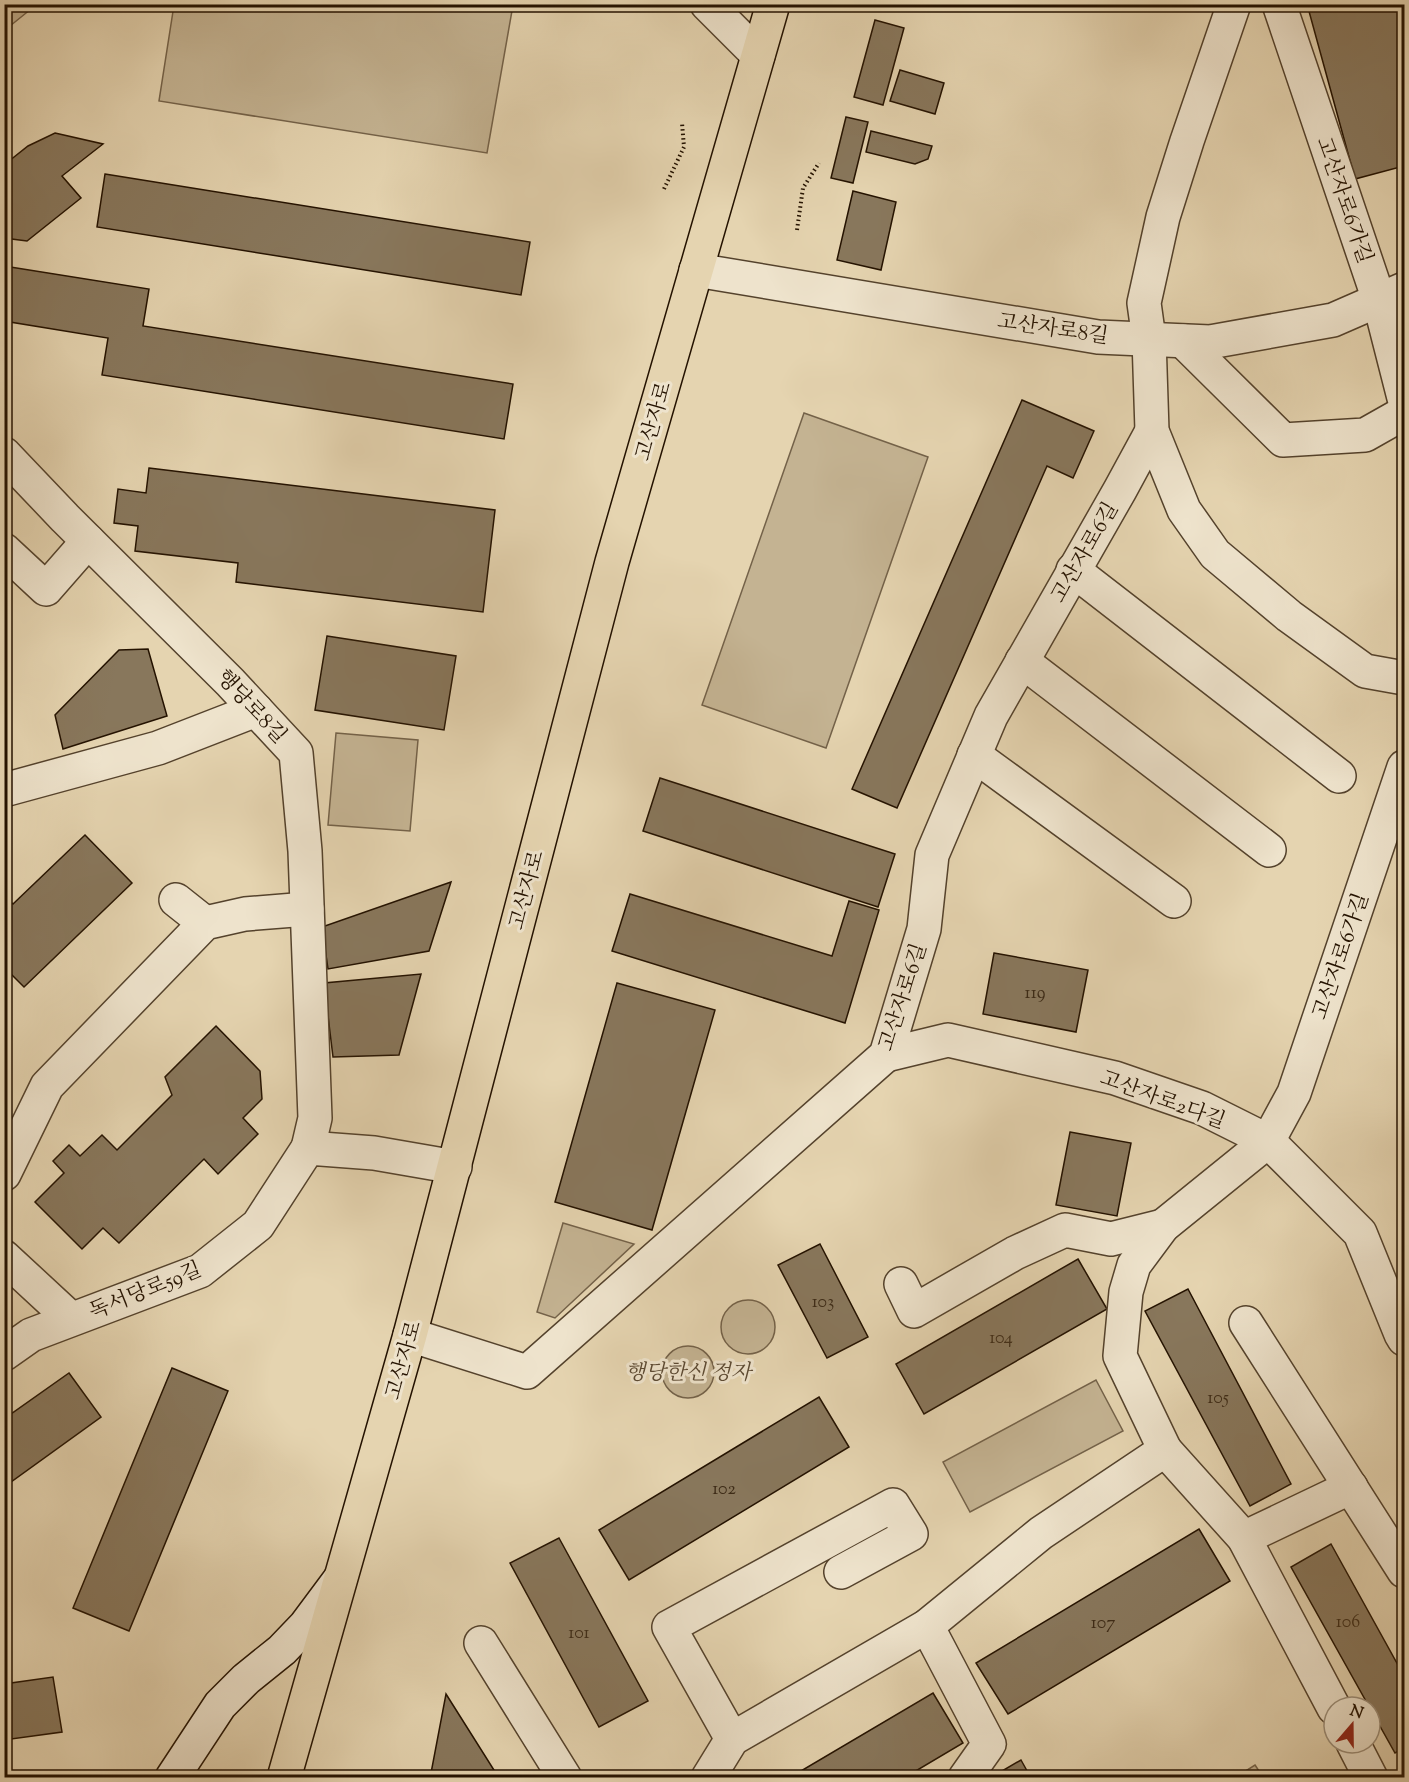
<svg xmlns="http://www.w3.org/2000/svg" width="1409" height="1782" viewBox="0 0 1409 1782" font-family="'Sorts Mill Goudy','Noto Serif KR',serif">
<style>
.green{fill:#c4b392;stroke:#746249;stroke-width:1.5}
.building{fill:#88775c;stroke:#241200;stroke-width:1.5}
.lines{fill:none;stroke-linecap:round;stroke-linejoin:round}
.minor-casing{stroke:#54422c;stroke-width:36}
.secondary-casing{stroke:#241200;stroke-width:36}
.primary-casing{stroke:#241200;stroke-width:36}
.path{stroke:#241200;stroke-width:4;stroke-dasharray:1.5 3;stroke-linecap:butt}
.minor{stroke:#eee3cc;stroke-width:33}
.secondary{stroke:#eee3cc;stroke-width:33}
.primary{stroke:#e5d4b0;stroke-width:33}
.labels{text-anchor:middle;stroke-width:6;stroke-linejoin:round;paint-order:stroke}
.number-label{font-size:18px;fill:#3d2b17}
.street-label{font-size:21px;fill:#241200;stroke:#eee3cc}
.park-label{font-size:21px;font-style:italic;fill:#5c4a33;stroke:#eee3cc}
</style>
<rect width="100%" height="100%" fill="#e5d4b0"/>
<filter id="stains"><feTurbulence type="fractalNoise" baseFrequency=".00333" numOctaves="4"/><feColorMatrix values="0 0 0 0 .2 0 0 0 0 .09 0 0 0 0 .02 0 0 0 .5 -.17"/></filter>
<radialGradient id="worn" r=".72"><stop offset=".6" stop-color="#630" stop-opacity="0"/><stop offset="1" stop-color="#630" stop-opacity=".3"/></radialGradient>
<g class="green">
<path d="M5,4H36V5L5,30Z"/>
<path d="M174,5H513L487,153L159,101Z"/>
<path d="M804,413L928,457L826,748L702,705Z"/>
<path d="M336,733L418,740L410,831L328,825Z"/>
<path d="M563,1223L634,1244L555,1318L537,1312Z"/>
<circle cx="748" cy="1327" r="27"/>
<circle cx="688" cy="1372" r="26"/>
<path d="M1096,1380L1123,1431L970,1512L943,1462Z"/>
<path d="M1255,1765L1263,1777H1236Z"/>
</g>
<g class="building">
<path d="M1307,4H1404V166L1355,179Z"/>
<path d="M875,20L904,28L883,105L854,97Z"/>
<path d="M900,70L944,83L935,114L890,101Z"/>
<path d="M846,117L868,122L853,183L831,178Z"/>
<path d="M871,131L932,146L928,159L915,164L866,152Z"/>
<path d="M55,133L103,144L62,176L81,198L27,241L4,238V165L28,146Z"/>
<path d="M105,174L530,242L521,295L97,227Z"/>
<path d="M853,191L896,202L881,270L837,260Z"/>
<path d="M4,266L149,289L143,326L513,384L504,439L102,375L108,338L4,321Z"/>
<path d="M1022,400L1094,431L1073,478L1047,466L897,808L852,789Z"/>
<path d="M149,468L495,510L483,612L236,582L238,563L135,551L138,526L114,523L118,489L146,493Z"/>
<path d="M327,636L456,656L444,730L315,710Z"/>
<path d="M148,649L167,716L63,749L55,715L119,650Z"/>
<path d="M660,778L895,854L878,907L643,831Z"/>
<path d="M85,835L132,883L24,987L4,967V896L13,904Z"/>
<path d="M451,882L429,951L328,969L322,927Z"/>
<path d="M630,894L832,956L849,901L879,910L845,1023L612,951Z"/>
<path d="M994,953L1088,970L1076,1032L983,1014Z"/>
<path d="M421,974L399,1055L333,1057L324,983Z"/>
<path d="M617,983L715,1010L652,1230L555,1202Z"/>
<path d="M216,1026L260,1071L262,1099L243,1118L258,1134L218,1174L204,1159L119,1243L103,1228L82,1249L35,1202L64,1173L53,1161L69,1145L80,1156L102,1135L117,1150L172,1095L165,1077Z"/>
<path d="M1070,1132L1131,1143L1117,1216L1056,1205Z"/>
<path d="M820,1244L868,1337L827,1358L778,1265Z"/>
<path d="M1078,1259L1107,1309L924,1414L896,1364Z"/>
<path d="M1188,1289L1291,1484L1250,1506L1145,1311Z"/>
<path d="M172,1368L228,1391L129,1631L73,1608Z"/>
<path d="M69,1373L101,1417L4,1487V1419Z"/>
<path d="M819,1397L849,1447L629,1580L599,1530Z"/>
<path d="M1199,1529L1230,1581L1008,1714L976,1663Z"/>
<path d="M559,1538L648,1701L599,1727L510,1563Z"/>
<path d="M1331,1544L1404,1676V1748L1395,1753L1291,1567Z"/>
<path d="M53,1677L62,1732L4,1740V1684Z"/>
<path d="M933,1693L963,1743L904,1778H789Z"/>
<path d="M446,1694L499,1778H434L431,1773Z"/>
<path d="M1021,1760L1031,1778H990Z"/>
</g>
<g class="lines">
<g class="minor-casing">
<g id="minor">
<path d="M707,4L758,55"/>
<path d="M1234,4L1187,141L1163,217L1144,303L1149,339L1152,431L1184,510L1215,554L1289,616L1365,671L1404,678"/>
<path d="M1279,4L1379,300L1404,398"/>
<path d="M696,270L1098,337L1210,342L1333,320L1404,289"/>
<path d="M1183,341L1283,440L1365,435L1404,413"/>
<path d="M4,454L65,518L230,682L296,753L305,851L315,1118L308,1148"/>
<path d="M4,550L46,589L88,541"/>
<path d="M1073,570L1339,776"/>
<path d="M1022,661L1269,850"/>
<path d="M974,755L1174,901"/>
<path d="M4,790L158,748L256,710"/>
<path d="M176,900L205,923"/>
<path d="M886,1055L948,1040L1115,1078L1202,1108L1268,1141L1360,1233L1401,1334L1404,1339"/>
<path d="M4,1174L47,1086L205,923L245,914L307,909"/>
<path d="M4,1257L71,1319"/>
<path d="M901,1284L914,1311L1015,1253L1065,1230L1111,1239L1163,1226"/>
<path d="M1246,1323L1404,1571"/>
<path d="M410,1335L527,1372L886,1055L924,929L932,855L991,716L1120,490L1152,431"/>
<path d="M4,1354L31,1335L200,1271L258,1225L308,1148L374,1153L455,1167"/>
<path d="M1165,1450L1244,1538L1334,1708"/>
<path d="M1244,1538L1351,1487"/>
<path d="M927,1626L989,1744L965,1778"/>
<path d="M481,1643L565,1778"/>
<path d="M732,1739L669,1627L893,1505L911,1534L841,1572"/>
<path d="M1353,1743L1371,1778"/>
<path d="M708,1778L732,1739L927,1626L1041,1533L1165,1450L1120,1356L1126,1292L1134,1265L1163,1226L1268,1141L1294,1093L1404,767"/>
</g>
</g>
<g class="secondary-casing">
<path id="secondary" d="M172,1778L220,1705L246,1679L282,1650L305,1626L340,1579"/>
</g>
<g class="primary-casing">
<path id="primary" d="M284,1778L410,1335L612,562L773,4"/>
</g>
<g class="path">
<path d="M664,189L684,147L682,123"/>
<path d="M797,230L803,188L819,163"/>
</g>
<use href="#minor" class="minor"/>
<use href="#secondary" class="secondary"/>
<use href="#primary" class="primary"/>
</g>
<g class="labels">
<g class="number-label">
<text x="1035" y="998">119</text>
<text x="823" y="1307">103</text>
<text x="1001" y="1343">104</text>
<text x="1218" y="1403">105</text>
<text x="724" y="1494">102</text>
<text x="1348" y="1627">106</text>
<text x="1103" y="1628">107</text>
<text x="579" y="1638">101</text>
</g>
<g class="street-label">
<text transform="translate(1345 200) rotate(71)" y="7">고산자로6가길</text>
<text transform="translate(1053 328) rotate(8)" y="7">고산자로8길</text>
<text transform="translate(653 421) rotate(-74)" y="7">고산자로</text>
<text transform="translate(1084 552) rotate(-60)" y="7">고산자로6길</text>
<text transform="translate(252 706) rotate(47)" y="7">행당로8길</text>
<text transform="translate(526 890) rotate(-75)" y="7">고산자로</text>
<text transform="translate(1340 956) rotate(-71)" y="7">고산자로6가길</text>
<text transform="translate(902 997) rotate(-72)" y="7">고산자로6길</text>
<text transform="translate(1163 1099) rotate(20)" y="7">고산자로2다길</text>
<text transform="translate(145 1290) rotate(-22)" y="7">독서당로59길</text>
<text transform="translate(403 1360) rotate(-74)" y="7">고산자로</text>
</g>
<g class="park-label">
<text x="688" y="1379">행당한신 정자</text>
</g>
</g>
<rect width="1409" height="1782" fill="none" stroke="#e5d4b0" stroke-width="24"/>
<rect x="6" y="6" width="1397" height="1770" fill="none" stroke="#241200" stroke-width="3"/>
<rect x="12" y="12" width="1385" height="1758" fill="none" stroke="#241200" stroke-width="1.5"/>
<g transform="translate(1352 1725) rotate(20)"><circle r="28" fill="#eee3cc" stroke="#9d8f7a" stroke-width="1.5"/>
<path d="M0-4.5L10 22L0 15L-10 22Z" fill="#8f2418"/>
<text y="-9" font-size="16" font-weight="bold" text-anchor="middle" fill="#241200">N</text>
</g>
<rect width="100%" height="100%" filter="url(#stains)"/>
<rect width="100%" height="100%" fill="url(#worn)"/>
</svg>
